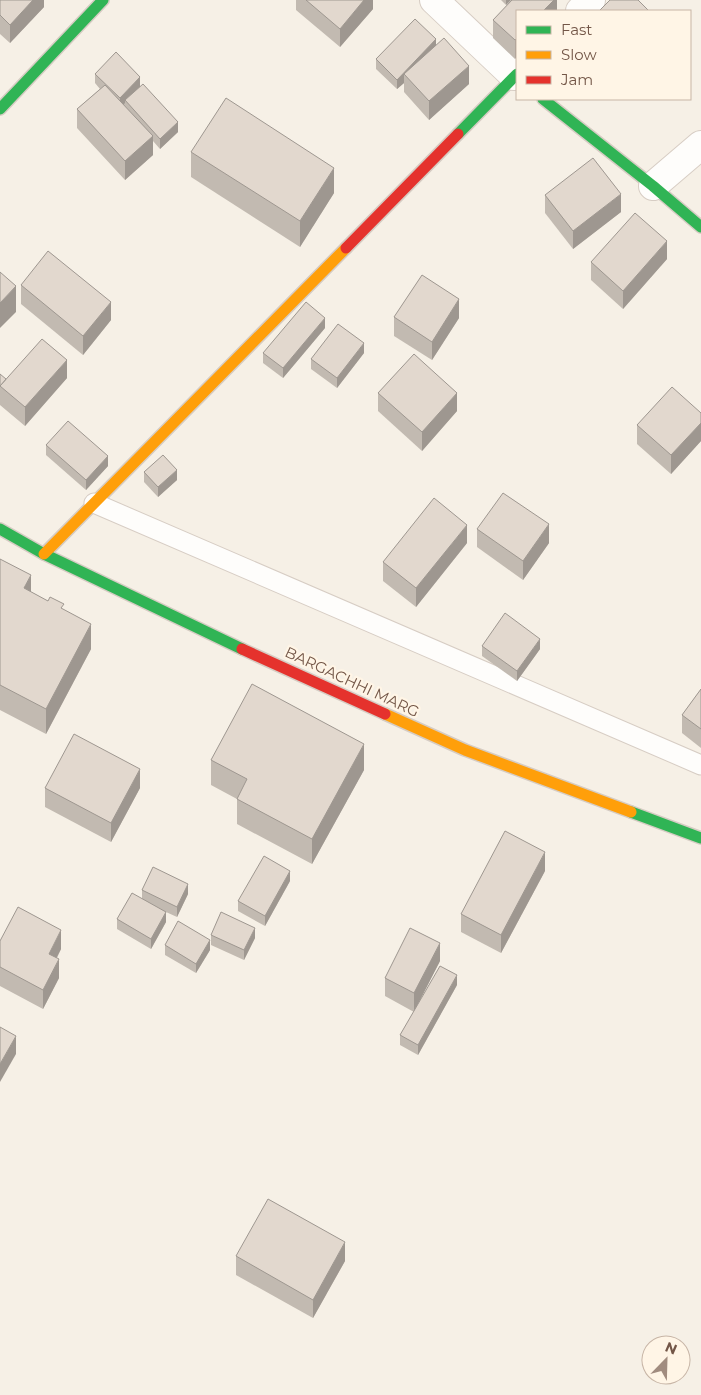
<svg xmlns="http://www.w3.org/2000/svg" width="701" height="1395" viewBox="0 0 701 1395" font-family="Montserrat,sans-serif">
<style>
.lines{fill:none;stroke-linecap:round;stroke-linejoin:round}
.lane-casing{stroke:#d7cdc4;stroke-width:21}
.street-casing{stroke:#d7cdc4;stroke-width:30}
.fast-casing{stroke:#d6ccc3;stroke-width:14}
.slow-casing{stroke:#d6ccc3;stroke-width:14}
.jam-casing{stroke:#d6ccc3;stroke-width:14}
.lane{stroke:#fefdfb;stroke-width:19}
.street{stroke:#fefdfb;stroke-width:28}
.fast{stroke:#30b455;stroke-width:11}
.slow{stroke:#ff9f0a;stroke-width:11}
.jam{stroke:#e5322d;stroke-width:11}
.wall{fill:#c2bab1}
.shaded-wall{fill:#9e9790}
.building{fill:#e2d8ce;stroke:#9e9790}
.labels{text-anchor:middle;stroke-width:4.5;stroke-linejoin:round;paint-order:stroke}
.street-label{font-size:15px;fill:#735647;stroke:#fff5e6}
</style>
<rect width="100%" height="100%" fill="#f6f0e6"/>
<g class="lines">
<g class="lane-casing">
<path id="lane" d="M94,503L701,765"/>
</g>
<g class="street-casing">
<g id="street">
<path d="M434,0L514,76"/>
<path d="M580,11L591,0"/>
<path d="M653,186L701,145"/>
</g>
</g>
<g class="fast-casing">
<g id="fast">
<path d="M543,99L653,186L701,227"/>
<path d="M0,109L103,0"/>
<path d="M458,134L517,74"/>
<path d="M0,529L44,554L242,649"/>
<path d="M631,812L701,838"/>
</g>
</g>
<g class="slow-casing">
<g id="slow">
<path d="M44,554L346,248"/>
<path d="M385,714L465,750L631,812"/>
</g>
</g>
<g class="jam-casing">
<g id="jam">
<path d="M346,248L458,134"/>
<path d="M242,649L385,714"/>
</g>
</g>
<use href="#lane" class="lane"/>
<use href="#street" class="street"/>
<use href="#fast" class="fast"/>
<use href="#slow" class="slow"/>
<use href="#jam" class="jam"/>
</g>
<g class="wall">
<path d="M0,0H44V7L10,43L0,34Z"/>
<path d="M296,0H373V9L340,47L296,10Z"/>
<path d="M501,0H511L506,5Z"/>
<path d="M512,0H557V11H517V56L515,59L493,38V20Z"/>
<path d="M436,45L469,84L429,120L404,92V83L397,89L376,69V59Z"/>
<path d="M95,74L140,86L178,132L160,149L153,141V155L125,180L77,128V109L100,89L95,83Z"/>
<path d="M191,152L334,193L300,247L191,177Z"/>
<path d="M545,195L621,212L573,249L545,213Z"/>
<path d="M667,259L623,309L591,280V262Z"/>
<path d="M21,285L111,320L83,355L21,304Z"/>
<path d="M394,317L459,318L432,360L394,336Z"/>
<path d="M325,328L283,378L263,363V353Z"/>
<path d="M364,353L337,388L311,369V359Z"/>
<path d="M0,374L6,380L67,378L25,426L0,405Z"/>
<path d="M378,393L457,411L422,451L378,411Z"/>
<path d="M701,413V441L671,474L637,444V425Z"/>
<path d="M46,445L108,466L86,490L46,455Z"/>
<path d="M144,472L177,480L158,497L144,482Z"/>
<path d="M477,529L549,543L523,580L477,547Z"/>
<path d="M467,543L416,607L383,581V562Z"/>
<path d="M0,559L31,592L64,610L91,649L46,734L0,710Z"/>
<path d="M482,646L540,649L517,681L482,656Z"/>
<path d="M701,689V748L682,733V715Z"/>
<path d="M211,760L364,770L312,864L237,824V799L211,785Z"/>
<path d="M45,788H140L111,842L45,807Z"/>
<path d="M545,871L501,953L461,932V914Z"/>
<path d="M290,881L265,926L238,911V901Z"/>
<path d="M142,890L188,894L177,917L166,912V922L151,949L117,929V919L142,898Z"/>
<path d="M211,935L255,938L244,960L211,945Z"/>
<path d="M0,941L61,949L57,958L59,978L43,1009L0,986Z"/>
<path d="M165,945L210,950L196,973L165,955Z"/>
<path d="M440,961L417,1005L457,985L418,1055L400,1045V1035L414,1012L385,996V978Z"/>
<path d="M236,1256L345,1261L313,1318L236,1275Z"/>
</g>
<g class="shaded-wall">
<path d="M33,0H44V7L10,43V25Z"/>
<path d="M364,0H373V9L340,47V29Z"/>
<path d="M506,0H511L506,5Z"/>
<path d="M554,0H557V11H543Z"/>
<path d="M517,38V56L515,59V40Z"/>
<path d="M436,39V49L404,74V83L397,89V80Z"/>
<path d="M469,66V84L429,120V101Z"/>
<path d="M140,77V87L125,100V103L120,108V98Z"/>
<path d="M178,122V132L160,149V139Z"/>
<path d="M153,136V155L125,180V161Z"/>
<path d="M334,168V193L300,247V221Z"/>
<path d="M621,194V212L573,249V231Z"/>
<path d="M667,241V259L623,309V291Z"/>
<path d="M16,286V312L0,328V303Z"/>
<path d="M459,299V318L432,360V342Z"/>
<path d="M111,302V320L83,355V336Z"/>
<path d="M325,318V328L283,378V368Z"/>
<path d="M364,343V353L337,388V378Z"/>
<path d="M67,360V378L25,426V407Z"/>
<path d="M457,393V411L422,451V432Z"/>
<path d="M701,423V441L671,474V455Z"/>
<path d="M108,456V466L86,490V480Z"/>
<path d="M177,470V480L158,497V487Z"/>
<path d="M549,524V543L523,580V561Z"/>
<path d="M467,525V543L416,607V588Z"/>
<path d="M31,575V601L24,588Z"/>
<path d="M91,624V649L46,734V709Z"/>
<path d="M540,639V649L517,681V671Z"/>
<path d="M364,744V770L312,864V839Z"/>
<path d="M140,769V788L111,842V823Z"/>
<path d="M545,852V871L501,953V935Z"/>
<path d="M290,871V881L265,926V916Z"/>
<path d="M188,884V894L177,917V907Z"/>
<path d="M166,912V922L151,949V939Z"/>
<path d="M255,928V938L244,960V950Z"/>
<path d="M61,930V949L49,972V954Z"/>
<path d="M210,940V950L196,973V964Z"/>
<path d="M440,943V961L414,1012V993Z"/>
<path d="M59,959V978L43,1009V990Z"/>
<path d="M457,975V985L418,1055V1045Z"/>
<path d="M16,1036V1054L0,1082V1064Z"/>
<path d="M345,1242V1261L313,1318V1300Z"/>
</g>
<g class="building">
<path d="M0,0H33L10,25L0,15Z"/>
<path d="M306,0H364L340,29Z"/>
<path d="M512,0H554L543,11H517V38L515,40L493,20Z"/>
<path d="M610,0H638L649,11H599Z"/>
<path d="M415,19L436,39L397,80L376,59Z"/>
<path d="M444,38L469,66L429,101L404,74Z"/>
<path d="M116,52L140,77L120,98L95,74Z"/>
<path d="M143,84L178,122L160,139L125,100Z"/>
<path d="M105,85L153,136L125,161L77,109Z"/>
<path d="M226,98L334,168L300,221L191,152Z"/>
<path d="M593,158L621,194L573,231L545,195Z"/>
<path d="M635,213L667,241L623,291L591,262Z"/>
<path d="M48,251L111,302L83,336L21,285Z"/>
<path d="M0,272L16,286L0,303Z"/>
<path d="M422,275L459,299L432,342L394,317Z"/>
<path d="M306,302L325,318L283,368L263,353Z"/>
<path d="M338,324L364,343L337,378L311,359Z"/>
<path d="M42,339L67,360L25,407L0,386Z"/>
<path d="M414,354L457,393L422,432L378,393Z"/>
<path d="M0,374L6,379L0,386Z"/>
<path d="M672,387L701,413V423L671,455L637,425Z"/>
<path d="M68,421L108,456L86,480L46,445Z"/>
<path d="M163,455L177,470L158,487L144,472Z"/>
<path d="M503,493L549,524L523,561L477,529Z"/>
<path d="M434,498L467,525L416,588L383,562Z"/>
<path d="M0,559L31,575L24,588L48,601L50,597L64,604L61,608L91,624L46,709L0,685Z"/>
<path d="M505,613L540,639L517,671L482,646Z"/>
<path d="M252,684L364,744L312,839L237,799L247,779L211,760Z"/>
<path d="M701,689V729L682,715Z"/>
<path d="M74,734L140,769L111,823L45,788Z"/>
<path d="M505,831L545,852L501,935L461,914Z"/>
<path d="M264,856L290,871L265,916L238,901Z"/>
<path d="M153,867L188,884L177,907L142,890Z"/>
<path d="M132,893L166,912L151,939L117,919Z"/>
<path d="M18,907L61,930L49,954L59,959L43,990L0,967V941Z"/>
<path d="M221,912L255,928L244,950L211,935Z"/>
<path d="M178,921L210,940L196,964L165,945Z"/>
<path d="M410,928L440,943L414,993L385,978Z"/>
<path d="M440,966L457,975L418,1045L400,1035Z"/>
<path d="M0,1027L16,1036L0,1064Z"/>
<path d="M268,1199L345,1242L313,1300L236,1256Z"/>
</g>
<g class="labels">
<g class="street-label">
<text transform="translate(352 682) rotate(25)" y="5">BARGACHHI MARG</text>
</g>
</g>
<rect x="516" y="10" width="175" height="90" fill="#fff5e6" stroke="#c7b5a6"/>
<rect x="526" y="26" width="25" height="8" fill="#30b455" stroke="#c7b5a6"/>
<text x="561" y="35" font-size="15" fill="#735647">Fast</text>
<rect x="526" y="51" width="25" height="8" fill="#ff9f0a" stroke="#c7b5a6"/>
<text x="561" y="60" font-size="15" fill="#735647">Slow</text>
<rect x="526" y="76" width="25" height="8" fill="#e5322d" stroke="#c7b5a6"/>
<text x="561" y="85" font-size="15" fill="#735647">Jam</text>
<g transform="translate(666 1360) rotate(23)"><circle r="24" fill="#fff5e6" stroke="#c7b5a6"/>
<path d="M0-4L9 19L0 12L-9 19Z" fill="#a18c7f"/>
<text y="-8" font-size="14" font-weight="bold" text-anchor="middle" fill="#735647">N</text>
</g>
</svg>
